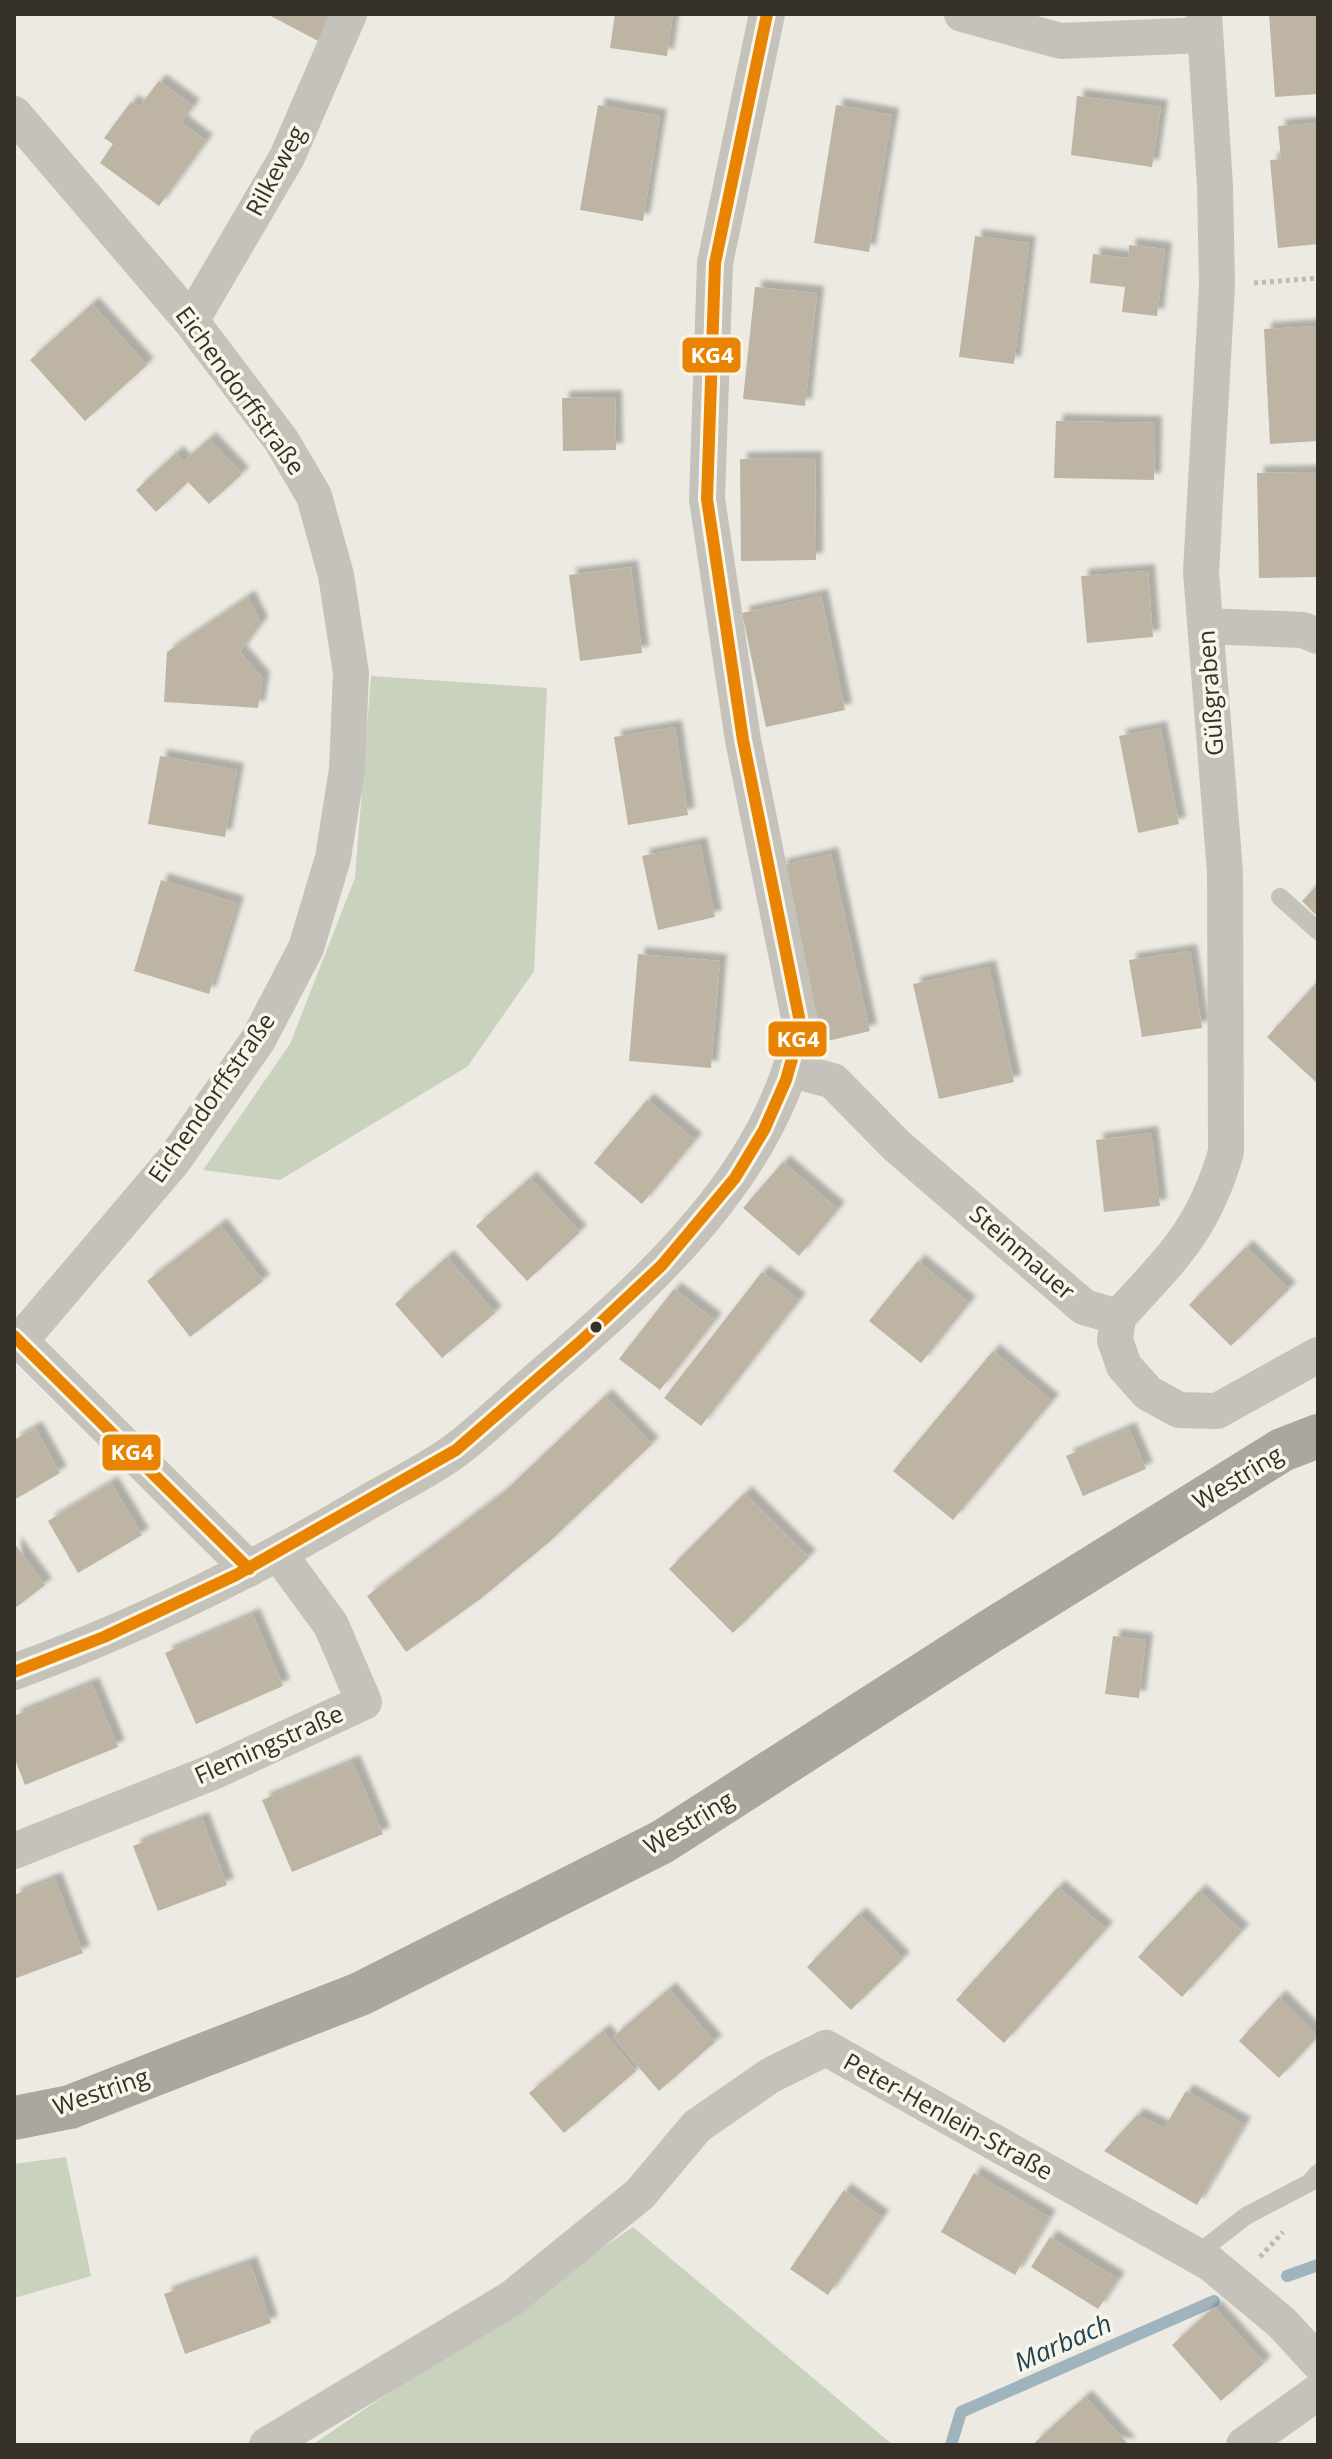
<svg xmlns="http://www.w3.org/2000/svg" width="1332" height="2459" viewBox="0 0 1332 2459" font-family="'Open Sans',sans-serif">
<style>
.green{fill:#c8d2bd}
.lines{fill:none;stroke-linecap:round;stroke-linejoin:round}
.stream{stroke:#9fb4bc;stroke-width:12}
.building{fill:#beb4a4;filter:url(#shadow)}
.path{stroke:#bebbb3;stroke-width:5;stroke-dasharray:4 4;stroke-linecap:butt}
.service{stroke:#c5c2bb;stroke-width:18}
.minor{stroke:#c5c2bb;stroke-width:36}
.primary{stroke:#aaa7a0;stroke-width:44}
.bus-1-casing{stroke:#f8f6e9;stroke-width:18}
.bus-1{stroke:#e88402;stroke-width:12}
.bus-dot{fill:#363129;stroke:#f8f6e9;stroke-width:3}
.labels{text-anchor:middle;stroke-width:7;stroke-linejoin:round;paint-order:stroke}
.street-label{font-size:24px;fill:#363129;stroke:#f8f6e9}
.water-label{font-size:26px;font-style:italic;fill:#214355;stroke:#f8f6e9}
.line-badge{stroke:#f8f6e9;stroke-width:3}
.badge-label{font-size:22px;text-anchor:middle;font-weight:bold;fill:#fff}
</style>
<defs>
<filter id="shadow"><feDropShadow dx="7" dy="-7" stdDeviation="2" flood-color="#0004"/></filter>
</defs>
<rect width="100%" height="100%" fill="#eceae2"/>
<g class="green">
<path d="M371,676L547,688L534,971L468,1066L280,1180L203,1170L290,1044L355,878Z"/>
<path d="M66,2157L91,2276L14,2298V2164Z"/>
<path d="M633,2227L893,2445H312Z"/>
</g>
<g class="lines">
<g class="stream">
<path d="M1287,2276L1318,2265"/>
<path d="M951,2445L961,2412L1214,2301"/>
</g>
</g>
<g class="building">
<path d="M267,14H361L341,53Z"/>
<path d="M615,14H673L667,56L610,48Z"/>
<path d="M1269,14H1318V94L1275,97Z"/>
<path d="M159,81L193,106L181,122L206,141L159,206L100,163L113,144L104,138L131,102L139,107Z"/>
<path d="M1077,96L1161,107L1152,167L1071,155Z"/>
<path d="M598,105L660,116L643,221L580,210Z"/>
<path d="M836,105L892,115L869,252L814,243Z"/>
<path d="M1318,123V244L1278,248L1270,160L1281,159L1278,126Z"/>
<path d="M975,236L1029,243L1014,364L959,357Z"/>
<path d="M1129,245L1165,249L1157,316L1122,312L1125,287L1090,283L1093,254L1128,258Z"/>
<path d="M755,287L817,293L805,406L743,399Z"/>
<path d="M92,304L147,365L85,421L30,360Z"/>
<path d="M1318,326V441L1270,444L1264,329Z"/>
<path d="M615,397L616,450L563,451L562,398Z"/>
<path d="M1056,421L1155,423L1154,480L1054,478Z"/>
<path d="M209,439L242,474L209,504L188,482L156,512L136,490L176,453L184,461Z"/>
<path d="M815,458L816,560L741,561L740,459Z"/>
<path d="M1318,472V577L1259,578L1257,473Z"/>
<path d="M631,567L642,653L580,661L569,575Z"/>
<path d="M1148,571L1153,637L1087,643L1081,576Z"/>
<path d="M821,596L845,710L766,727L742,613Z"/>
<path d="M248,597L261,623L240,652L263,679L258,708L164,702L167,652Z"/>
<path d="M675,727L688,815L628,825L614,737Z"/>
<path d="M1160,728L1179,824L1138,833L1119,736Z"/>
<path d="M160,756L237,770L225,837L148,824Z"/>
<path d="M700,844L715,917L658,930L642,856Z"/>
<path d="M831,854L870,1031L819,1043L779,866Z"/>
<path d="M161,880L237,903L209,994L134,971Z"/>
<path d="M1318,884V917L1302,901Z"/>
<path d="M1190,951L1202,1028L1142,1037L1129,960Z"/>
<path d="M638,954L720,961L711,1068L629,1061Z"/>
<path d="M989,967L1014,1082L939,1099L913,984Z"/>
<path d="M1318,981V1084L1267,1037Z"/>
<path d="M647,1100L695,1140L642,1204L594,1163Z"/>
<path d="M1151,1133L1160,1206L1104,1212L1096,1140Z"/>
<path d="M783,1162L838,1209L799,1256L743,1208Z"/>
<path d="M530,1178L580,1232L527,1281L476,1226Z"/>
<path d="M220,1225L263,1281L190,1337L147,1281Z"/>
<path d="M1246,1247L1289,1289L1231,1346L1189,1305Z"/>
<path d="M447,1257L495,1313L442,1358L395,1304Z"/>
<path d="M918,1261L969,1303L921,1363L869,1321Z"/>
<path d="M762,1272L799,1300L701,1426L664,1398Z"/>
<path d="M674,1289L715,1320L660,1390L619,1359Z"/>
<path d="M993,1351L1052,1401L953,1520L893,1471Z"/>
<path d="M605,1396L652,1444L548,1543L479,1600L406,1652L367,1596L503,1493Z"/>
<path d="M35,1428L60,1473L14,1500V1440Z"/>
<path d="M1129,1429L1146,1469L1083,1496L1066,1456Z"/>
<path d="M111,1483L142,1535L78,1573L48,1521Z"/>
<path d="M745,1493L809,1557L733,1633L669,1569Z"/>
<path d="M14,1543L45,1585L14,1609Z"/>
<path d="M253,1615L283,1686L196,1724L165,1653Z"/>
<path d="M1113,1636L1146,1640L1139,1698L1105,1694Z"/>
<path d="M92,1684L118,1747L25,1785L14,1757V1716Z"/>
<path d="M353,1762L383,1834L292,1872L262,1800Z"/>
<path d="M202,1819L227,1885L158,1911L133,1846Z"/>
<path d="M55,1879L83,1953L14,1979V1895Z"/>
<path d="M1058,1887L1106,1929L1004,2043L956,2000Z"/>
<path d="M1199,1891L1242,1931L1182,1997L1138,1957Z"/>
<path d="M859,1914L903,1959L851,2010L807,1967Z"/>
<path d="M669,1989L715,2042L659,2091L613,2037Z"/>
<path d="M1279,1997L1318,2036L1279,2078L1239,2041Z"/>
<path d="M603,2031L636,2071L564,2133L529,2093Z"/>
<path d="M1186,2091L1244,2124L1197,2205L1104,2151L1137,2115L1164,2128Z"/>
<path d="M974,2173L1049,2217L1015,2275L941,2232Z"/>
<path d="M844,2190L882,2217L828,2295L790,2269Z"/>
<path d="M1050,2237L1118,2279L1098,2309L1031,2267Z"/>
<path d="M250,2263L271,2323L185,2354L164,2294Z"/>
<path d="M1214,2307L1264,2363L1221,2401L1172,2345Z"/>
<path d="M1085,2397L1129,2445H1032Z"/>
</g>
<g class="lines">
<g class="path">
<path d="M1254,283L1318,278"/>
<path d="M1260,2257L1283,2232"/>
</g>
<g class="service">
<path d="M1280,897L1318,931"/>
<path d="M1196,2255L1246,2216L1309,2183L1318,2173"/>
</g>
<g class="minor">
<path d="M962,14L1061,41L1204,35"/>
<path d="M14,114L191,321L281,440L314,496L336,575L351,673L347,769L333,858L306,948L258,1040L174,1160L20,1341L249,1569"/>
<path d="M191,321L287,157L349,14"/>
<path d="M1206,626L1303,630L1318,636"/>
<path d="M793,1070L833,1081L897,1146L1084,1307L1118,1317L1115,1340L1124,1366L1148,1393L1179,1410L1217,1411L1318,1355"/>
<path d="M1118,1317C1172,1258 1203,1231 1226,1152L1225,872L1201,572L1217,285L1215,186L1204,14"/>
<path d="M14,1672C135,1628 252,1571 363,1505C393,1487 428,1471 456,1450C485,1428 511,1402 539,1378C647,1285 774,1173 801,1027L743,740L707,499L715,263L767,14"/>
<path d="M14,1851L213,1772L364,1702L331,1625L279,1554"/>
<path d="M267,2445L512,2298L640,2194L697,2126L771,2075L826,2048L1210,2263L1281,2322L1318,2362"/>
<path d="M1244,2445L1318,2392"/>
</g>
<path class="primary" d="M14,2118L70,2107L360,1994L662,1842L989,1632L1282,1450L1318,1436"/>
<g class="bus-1-casing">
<g id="bus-1">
<path d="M14,1336L249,1569"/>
<path d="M14,1672L104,1637L236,1575L456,1450L580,1342L662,1265L735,1178L764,1130L786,1080L801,1027L743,740L707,499L715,263L767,14"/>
</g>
</g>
<use href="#bus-1" class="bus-1"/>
</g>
<circle class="bus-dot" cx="596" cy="1327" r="7"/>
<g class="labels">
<g class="street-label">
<text transform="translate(276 171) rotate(-62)" y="8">Rilkeweg</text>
<text transform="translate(240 391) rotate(54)" y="8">Eichendorffstraße</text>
<text transform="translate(1211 693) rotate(-94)" y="8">Güßgraben</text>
<text transform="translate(212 1098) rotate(-55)" y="8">Eichendorffstraße</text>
<text transform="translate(1022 1253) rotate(41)" y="8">Steinmauer</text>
<text transform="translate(1238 1478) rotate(-31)" y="8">Westring</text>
<text transform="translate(269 1745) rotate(-24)" y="8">Flemingstraße</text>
<text transform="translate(689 1823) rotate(-31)" y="8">Westring</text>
<text transform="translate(101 2092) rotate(-19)" y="8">Westring</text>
<text transform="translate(948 2117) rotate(29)" y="8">Peter-Henlein-Straße</text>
</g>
<g class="water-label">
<text transform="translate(1063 2343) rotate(-24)" y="9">Marbach</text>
</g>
</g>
<g class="line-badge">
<rect x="681" y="336" width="61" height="38" rx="8" fill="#e88402"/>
<rect x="767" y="1020" width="61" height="38" rx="8" fill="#e88402"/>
<rect x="101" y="1433" width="61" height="39" rx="8" fill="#e88402"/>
</g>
<g class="badge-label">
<text x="712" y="363">KG4</text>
<text x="798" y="1047">KG4</text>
<text x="132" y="1460">KG4</text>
</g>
<rect width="1332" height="2459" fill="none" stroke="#363129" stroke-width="32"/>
</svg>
